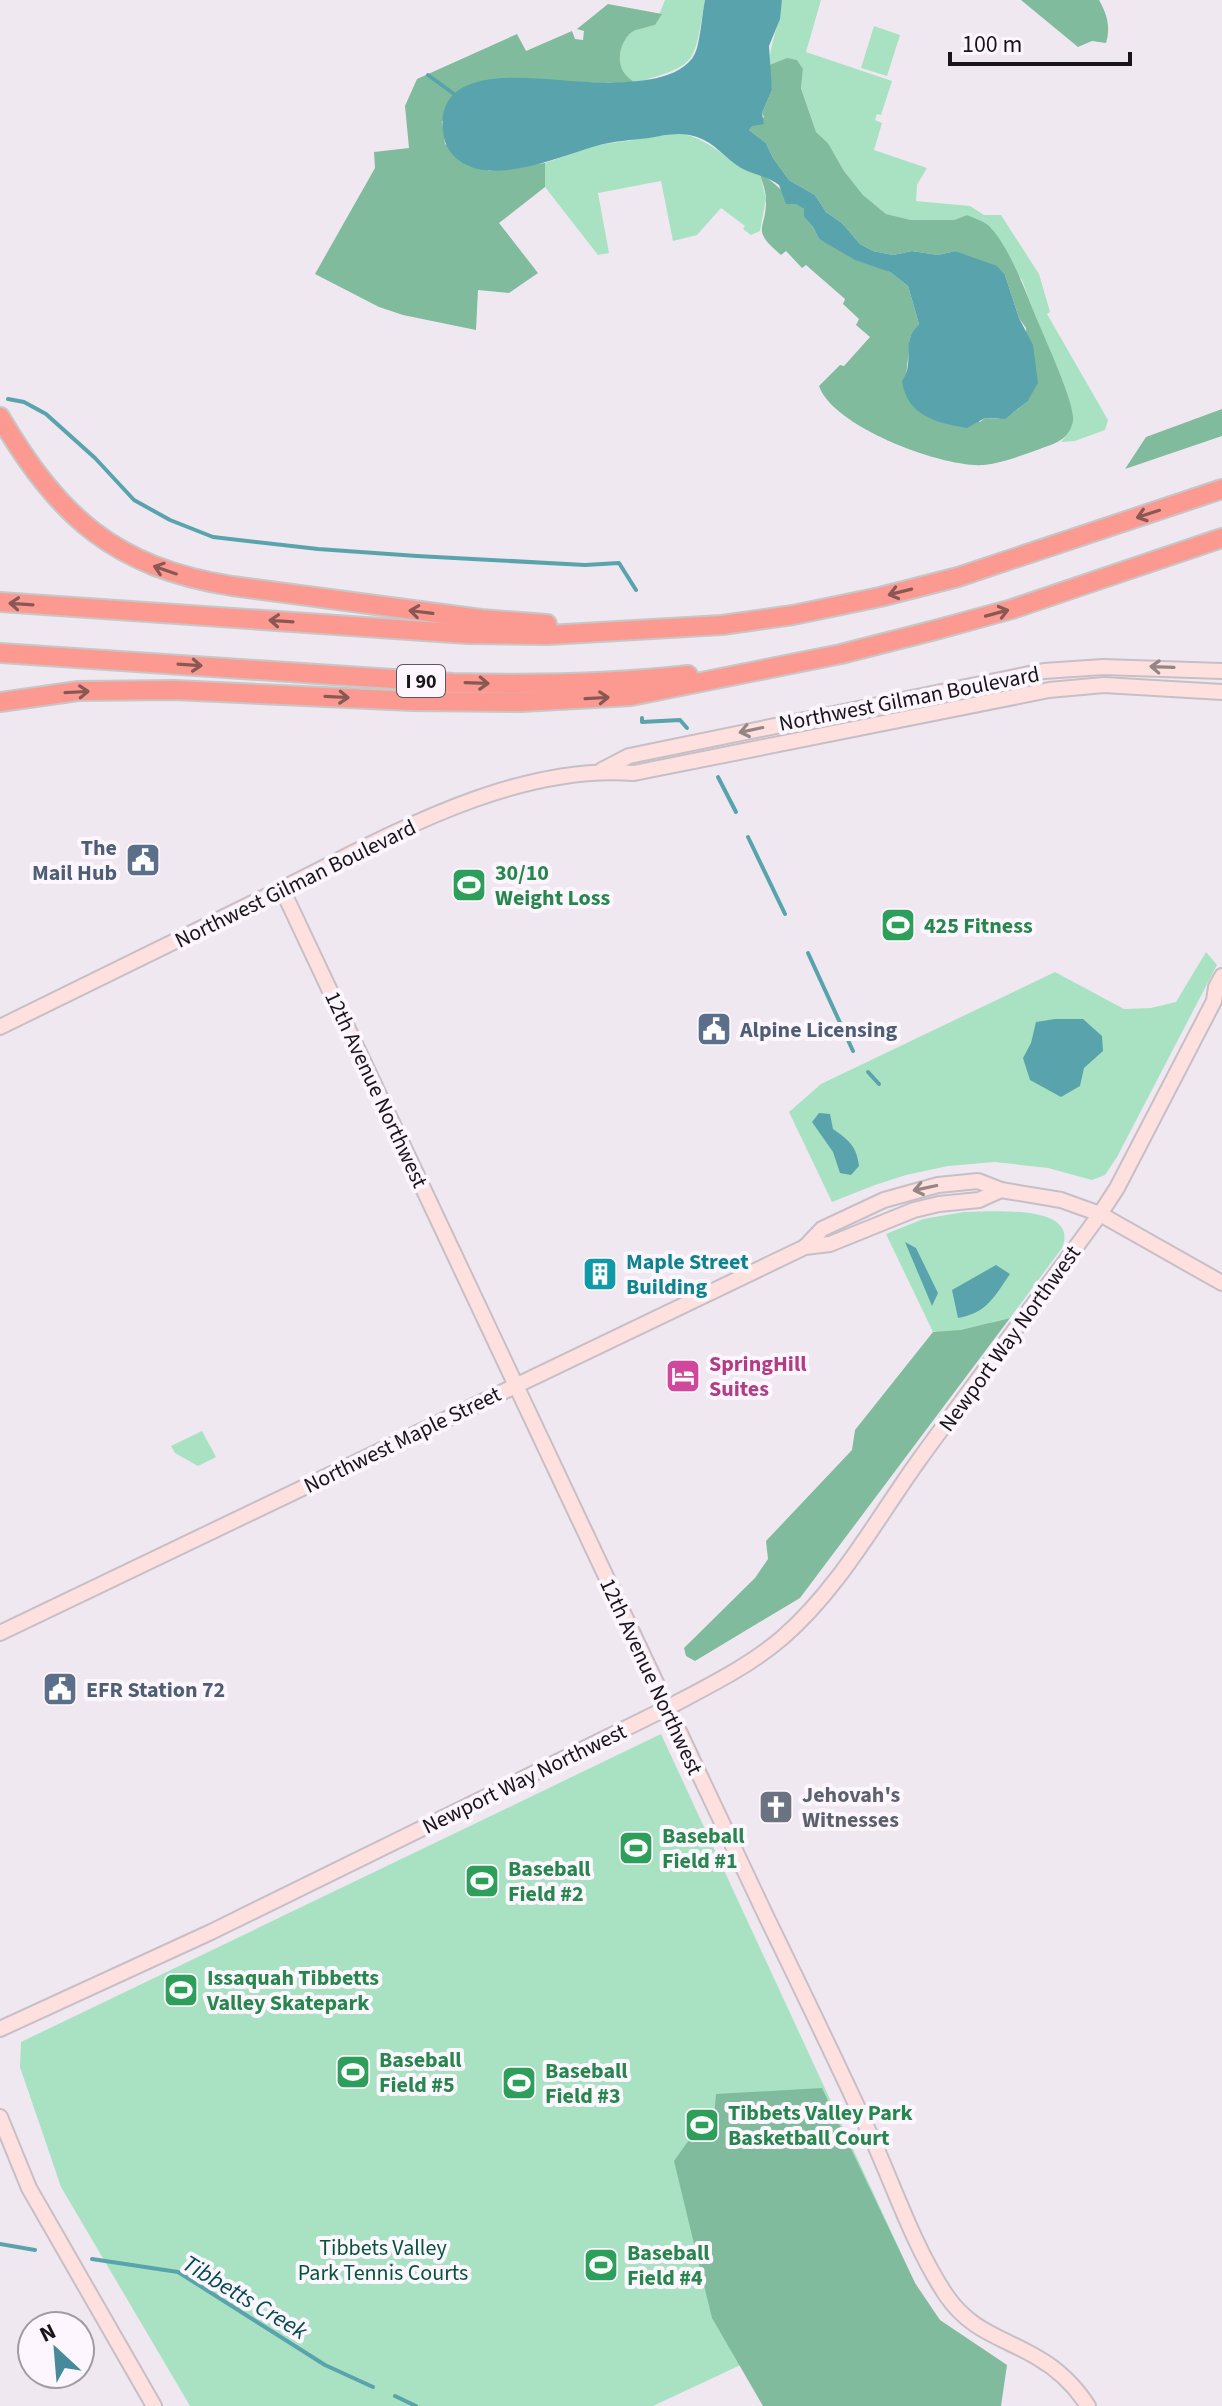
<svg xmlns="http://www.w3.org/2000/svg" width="1222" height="2406" viewBox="0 0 1222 2406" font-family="'Source Sans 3',sans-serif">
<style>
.green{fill:#a8e2c3}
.forest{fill:#80bb9d}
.water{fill:#59a4ac}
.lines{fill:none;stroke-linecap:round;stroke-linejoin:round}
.stream{stroke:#59a4ac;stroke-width:4}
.secondary-casing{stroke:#c6bfc7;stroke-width:18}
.highway-casing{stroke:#c7c7c8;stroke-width:22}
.secondary{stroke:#fee1de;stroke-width:14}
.highway{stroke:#fc9a91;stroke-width:18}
.oneway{stroke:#8a5854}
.oneway2{stroke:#968585}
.labels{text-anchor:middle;stroke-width:8;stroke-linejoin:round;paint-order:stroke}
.shield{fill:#fdf6fe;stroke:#5c585d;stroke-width:2}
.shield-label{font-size:20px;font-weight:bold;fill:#171518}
.street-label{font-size:22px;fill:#171518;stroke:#fdf6fe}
.service-label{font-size:22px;font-weight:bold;fill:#4e5e75;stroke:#fdf6fe;text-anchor:start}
.leisure-label{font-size:22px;font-weight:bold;fill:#27864d;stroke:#fdf6fe;text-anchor:start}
.culture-label{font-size:22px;font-weight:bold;fill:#0d838f;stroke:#fdf6fe;text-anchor:start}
.hotel-label{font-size:22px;font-weight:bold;fill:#b23c85;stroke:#fdf6fe;text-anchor:start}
.worship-label{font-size:22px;font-weight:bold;fill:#5b616d;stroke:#fdf6fe;text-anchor:start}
.park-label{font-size:22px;fill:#065438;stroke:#fdf6fe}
.water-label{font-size:24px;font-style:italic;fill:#034b51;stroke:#fdf6fe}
</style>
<rect width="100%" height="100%" fill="#f0e8f0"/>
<g class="green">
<path d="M665,0H705C693,65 700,64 635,83C630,79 624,74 622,69C616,56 623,35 636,30C642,27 649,27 655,25Z"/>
<path d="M782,0H821L806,52L892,81L881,115L877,114L875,120L882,123L874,150L927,168L917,185L916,201L970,206L984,215H1001L1039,274L1050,312L1047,314L1108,420L1105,430L1075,441L1061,442L1069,432L1035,315L1022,280L967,215L954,220H911L886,214L863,195L844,171L828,143L816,132L801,87L803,69L787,58L769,65C770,42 780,23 782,0Z"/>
<path d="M874,26L900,35L887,76L861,68Z"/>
<path d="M680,133C717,141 729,166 760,174L766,199L760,231L751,235L743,229L745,226L721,208L697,235L673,241L661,181L598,193L609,253L598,255L545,187V163L598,145Z"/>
<path d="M1206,952L1217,965L1117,1157L1105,1175L1092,1180L1048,1168L995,1162L948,1166L906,1175L875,1185L832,1202L789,1112L821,1084L1055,972L1124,1009L1151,1008L1176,1002Z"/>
<path d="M964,1212C989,1212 1081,1203 1062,1248L1010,1318L992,1322L866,1446L936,1331L933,1332L886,1234L923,1219Z"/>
<path d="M202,1431L216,1457L198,1466L175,1453L171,1446Z"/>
<path d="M661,1734L915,2283L653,2406H190L61,2187L20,2067L21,2042Z"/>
</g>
<g class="forest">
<path d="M1021,0H1099C1107,14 1111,27 1106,43L1092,41L1078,47Z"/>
<path d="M608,4L662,14L655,25C649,27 642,28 636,30C623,35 616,56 622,69C624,74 630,79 635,83L584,82L442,121L445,144L489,171L545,163V187L499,223L538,273L509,293L478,290L476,330L403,315L379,307L315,274L375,168L374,152L409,148L405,106L417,79L517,34L526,51L572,31L575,39L583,40L584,31L577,29Z"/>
<path d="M787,58L797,60L803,69L801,88L816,132L828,143L844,171L863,195L886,214L911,220H954L967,215C973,218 984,221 989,226C1008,245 1024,287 1034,312C1042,333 1076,404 1073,421C1069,441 1053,444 1037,450C1020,456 1002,463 984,465C943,468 833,427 819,386L840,365L844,366L870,337L856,325L859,319L843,304L845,299L806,265L802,268L786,251L781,255C749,228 767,231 766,199C766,191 762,182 760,174C779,184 786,198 804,209V217L813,227L819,239L890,272L908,286L919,324L910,337L906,377L980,422L985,418L998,419L1013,413L1027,402L1026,328L1019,318L1005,275L955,251L938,255L912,251L893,255L873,251L860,244L842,223L826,212L815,195L789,180L773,158L766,143L749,130L751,126L764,117L762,113L772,90L769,65Z"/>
<path d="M1222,409V436L1125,469L1146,437Z"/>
<path d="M1010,1318L800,1598L695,1661L686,1656L684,1648L755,1578L768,1559L766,1541L852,1450L855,1430L933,1332L961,1330Z"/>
<path d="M822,2088L915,2283L940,2320L1007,2365L1001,2406H763L712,2318L674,2161L689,2140L712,2142L716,2094Z"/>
</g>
<g class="water">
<path d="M705,0H782L780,19L769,46L772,90L762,113L764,124L752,126L749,130L766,143L773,158L789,180L815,195L826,212L842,223L860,244L873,251L893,255L912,251L938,255L955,251L997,266L1005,275L1019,318L1033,345L1038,383L1027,402L1005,419L985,418L967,428C937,423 907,416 902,381C913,367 905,350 911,335C913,331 916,328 919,324L908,286L890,272L855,260L819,239L813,227L804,217V209L796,204H786L779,185C768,176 754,175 741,168C726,159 715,143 697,137C681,131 665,135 649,138C632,140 613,141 596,146C562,156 513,177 478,169C462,165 448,155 444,138C428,56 542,81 589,82C619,83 687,85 697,48C701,33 702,15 705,0Z"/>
<path d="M1055,1019H1083L1102,1036L1103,1051L1084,1068L1080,1086L1061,1097L1030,1080L1023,1058L1031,1043L1036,1022Z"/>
<path d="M819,1113L830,1114L833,1129C849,1140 857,1147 859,1166L851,1175L840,1173L833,1152L812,1122Z"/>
<path d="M905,1242L916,1248L938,1293L932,1306Z"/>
<path d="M996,1265L1010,1274C994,1297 987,1313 958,1318L952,1290Z"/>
</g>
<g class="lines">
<g class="stream">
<path d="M428,75L454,94"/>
<path d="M8,399L24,402L46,414L95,458L134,500L170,520L213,537L318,549L417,556L585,565L619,563L636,590"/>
<path d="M642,718V722L680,720L687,728"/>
<path d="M718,777L736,812"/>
<path d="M748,837L785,914"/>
<path d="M808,953L853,1051"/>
<path d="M868,1072L879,1084"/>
<path d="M0,2244L35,2250"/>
<path d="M92,2259L178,2272L325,2365L373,2387"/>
<path d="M395,2396L416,2406"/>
</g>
<g class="secondary-casing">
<g id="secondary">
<path d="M602,770L629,756L1044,671L1103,667L1222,671"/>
<path d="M282,889C446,1230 602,1575 766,1916C803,1992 840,2069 875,2145C897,2195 916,2250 946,2295C971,2332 1003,2337 1038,2358C1059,2370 1075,2386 1088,2406"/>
<path d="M0,1027C89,983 179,939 269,895C378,842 509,763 634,773L1049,690L1104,685L1222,692"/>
<path d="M805,1247L822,1229L884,1200L938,1185L978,1181L1001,1190L1061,1200L1100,1214L1222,1283"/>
<path d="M0,1633L805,1247L830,1244L914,1210L939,1204L979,1200L1001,1190"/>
<path d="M0,2029L211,1932L667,1708C706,1687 748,1667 782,1638C838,1590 876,1520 919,1460C979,1377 1040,1297 1100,1214L1117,1188L1214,1001L1216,987L1222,976"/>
<path d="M0,2117L29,2188L154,2406"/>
</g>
</g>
<g class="highway-casing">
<g id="highway">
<path d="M0,417C59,517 114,567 232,586L481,619L547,624"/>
<path d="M0,602L468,634L548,635L722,625L793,615L880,597L958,577L1222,489"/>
<path d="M0,653L453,683C531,685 610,684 688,675"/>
<path d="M0,702L78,691L174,690L413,701L521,702L631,696L841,654L939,629L1012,609L1222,538"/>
</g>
</g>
<use href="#secondary" class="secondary"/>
<use href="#highway" class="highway"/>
</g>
<defs><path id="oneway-shaft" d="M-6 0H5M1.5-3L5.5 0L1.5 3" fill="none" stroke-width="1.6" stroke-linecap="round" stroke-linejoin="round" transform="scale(2)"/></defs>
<g class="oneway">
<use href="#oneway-shaft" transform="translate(1148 514) rotate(162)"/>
<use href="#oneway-shaft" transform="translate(165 570) rotate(-161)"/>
<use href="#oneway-shaft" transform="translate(900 592) rotate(166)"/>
<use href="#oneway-shaft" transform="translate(21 604) rotate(-176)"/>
<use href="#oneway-shaft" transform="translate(421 612) rotate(-173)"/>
<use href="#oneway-shaft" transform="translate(997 613) rotate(-15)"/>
<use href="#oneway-shaft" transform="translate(281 621) rotate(-176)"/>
<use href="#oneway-shaft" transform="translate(190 665) rotate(4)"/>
<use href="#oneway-shaft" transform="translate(477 683) rotate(2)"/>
<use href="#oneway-shaft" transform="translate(77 692) rotate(-3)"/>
<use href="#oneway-shaft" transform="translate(337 697) rotate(3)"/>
<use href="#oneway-shaft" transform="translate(597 698) rotate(-3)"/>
</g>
<g class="oneway2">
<use href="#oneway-shaft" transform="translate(1162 667) rotate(-178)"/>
<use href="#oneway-shaft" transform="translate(751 730) rotate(168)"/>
<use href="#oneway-shaft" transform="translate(925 1188) rotate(168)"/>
</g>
<defs>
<g id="civic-square" transform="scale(1.8)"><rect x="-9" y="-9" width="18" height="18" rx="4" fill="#5c6f8a" stroke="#fdf6fe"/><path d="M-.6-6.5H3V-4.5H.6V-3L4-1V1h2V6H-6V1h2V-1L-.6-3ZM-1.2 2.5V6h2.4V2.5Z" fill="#fff"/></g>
<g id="stadium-square" transform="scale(1.8)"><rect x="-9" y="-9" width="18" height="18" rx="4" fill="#2e9e5b" stroke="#fdf6fe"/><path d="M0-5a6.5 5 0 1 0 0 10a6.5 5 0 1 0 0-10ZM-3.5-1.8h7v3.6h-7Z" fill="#fff"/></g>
<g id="building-square" transform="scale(1.8)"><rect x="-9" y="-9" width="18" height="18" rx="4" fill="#0f9aa8" stroke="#fdf6fe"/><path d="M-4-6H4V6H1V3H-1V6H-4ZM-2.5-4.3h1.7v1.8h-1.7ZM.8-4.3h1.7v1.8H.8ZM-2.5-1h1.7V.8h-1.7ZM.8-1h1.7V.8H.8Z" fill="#fff"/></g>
<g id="hotel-square" transform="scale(1.8)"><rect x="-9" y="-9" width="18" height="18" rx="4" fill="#d1479c" stroke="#fdf6fe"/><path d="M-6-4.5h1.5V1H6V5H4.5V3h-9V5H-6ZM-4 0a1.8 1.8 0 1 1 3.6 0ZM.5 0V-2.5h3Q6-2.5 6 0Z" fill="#fff"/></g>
<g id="church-square" transform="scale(1.8)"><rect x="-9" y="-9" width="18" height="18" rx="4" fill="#6b7280" stroke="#fdf6fe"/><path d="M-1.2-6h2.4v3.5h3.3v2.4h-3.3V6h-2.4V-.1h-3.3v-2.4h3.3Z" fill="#fff"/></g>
</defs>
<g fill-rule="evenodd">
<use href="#civic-square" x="143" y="860"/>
<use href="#stadium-square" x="469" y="885"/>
<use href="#stadium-square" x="898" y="925"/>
<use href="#civic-square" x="714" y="1029"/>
<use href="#building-square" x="600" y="1274"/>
<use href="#hotel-square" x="683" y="1376"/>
<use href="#civic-square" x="60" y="1689"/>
<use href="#church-square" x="776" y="1807"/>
<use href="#stadium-square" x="636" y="1848"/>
<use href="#stadium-square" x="482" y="1881"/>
<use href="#stadium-square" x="181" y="1990"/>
<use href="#stadium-square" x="353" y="2072"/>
<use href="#stadium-square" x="519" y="2083"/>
<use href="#stadium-square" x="702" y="2125"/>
<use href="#stadium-square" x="601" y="2265"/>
</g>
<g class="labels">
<rect class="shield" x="397" y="665" width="48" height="32" rx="6"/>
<g class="shield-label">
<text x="421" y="688">I 90</text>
</g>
<g class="street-label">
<text transform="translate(909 698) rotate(-11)" y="8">Northwest Gilman Boulevard</text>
<text transform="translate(295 883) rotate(-26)" y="8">Northwest Gilman Boulevard</text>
<text transform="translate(377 1089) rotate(65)" y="8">12th Avenue Northwest</text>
<text transform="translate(1009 1338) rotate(-54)" y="8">Newport Way Northwest</text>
<text transform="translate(402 1439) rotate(-26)" y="8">Northwest Maple Street</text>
<text transform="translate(652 1676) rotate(65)" y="8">12th Avenue Northwest</text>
<text transform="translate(524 1778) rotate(-26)" y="8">Newport Way Northwest</text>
</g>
<g class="service-label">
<text x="117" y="855" text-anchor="end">The<tspan x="117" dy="25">Mail Hub</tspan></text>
<text x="740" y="1037">Alpine Licensing</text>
<text x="86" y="1697">EFR Station 72</text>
</g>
<g class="leisure-label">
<text x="495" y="880">30/10<tspan x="495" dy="25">Weight Loss</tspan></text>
<text x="924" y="933">425 Fitness</text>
<text x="662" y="1843">Baseball<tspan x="662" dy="25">Field #1</tspan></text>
<text x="508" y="1876">Baseball<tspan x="508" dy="25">Field #2</tspan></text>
<text x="207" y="1985">Issaquah Tibbetts<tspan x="207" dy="25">Valley Skatepark</tspan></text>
<text x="379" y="2067">Baseball<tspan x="379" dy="25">Field #5</tspan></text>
<text x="545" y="2078">Baseball<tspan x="545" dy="25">Field #3</tspan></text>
<text x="728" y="2120">Tibbets Valley Park<tspan x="728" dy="25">Basketball Court</tspan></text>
<text x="627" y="2260">Baseball<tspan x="627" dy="25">Field #4</tspan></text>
</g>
<g class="culture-label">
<text x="626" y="1269">Maple Street<tspan x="626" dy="25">Building</tspan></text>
</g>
<g class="hotel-label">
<text x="709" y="1371">SpringHill<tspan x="709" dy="25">Suites</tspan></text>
</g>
<g class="worship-label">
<text x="802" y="1802">Jehovah's<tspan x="802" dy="25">Witnesses</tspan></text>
</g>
<g class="park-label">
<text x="383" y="2255">Tibbets Valley<tspan x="383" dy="25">Park Tennis Courts</tspan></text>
</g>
<g class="water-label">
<text transform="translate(245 2297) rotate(31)" y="8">Tibbetts Creek</text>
</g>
</g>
<g transform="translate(56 2350) rotate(334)"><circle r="38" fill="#fdf6fe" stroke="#a19ca2" stroke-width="2"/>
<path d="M0-6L14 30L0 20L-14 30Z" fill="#478b9a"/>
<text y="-12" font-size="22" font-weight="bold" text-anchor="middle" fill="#171518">N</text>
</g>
<path d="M950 52v12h180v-12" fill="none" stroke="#171518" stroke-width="4"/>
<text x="962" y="52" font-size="24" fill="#171518" stroke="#fdf6fe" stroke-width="6" paint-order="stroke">100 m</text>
</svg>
